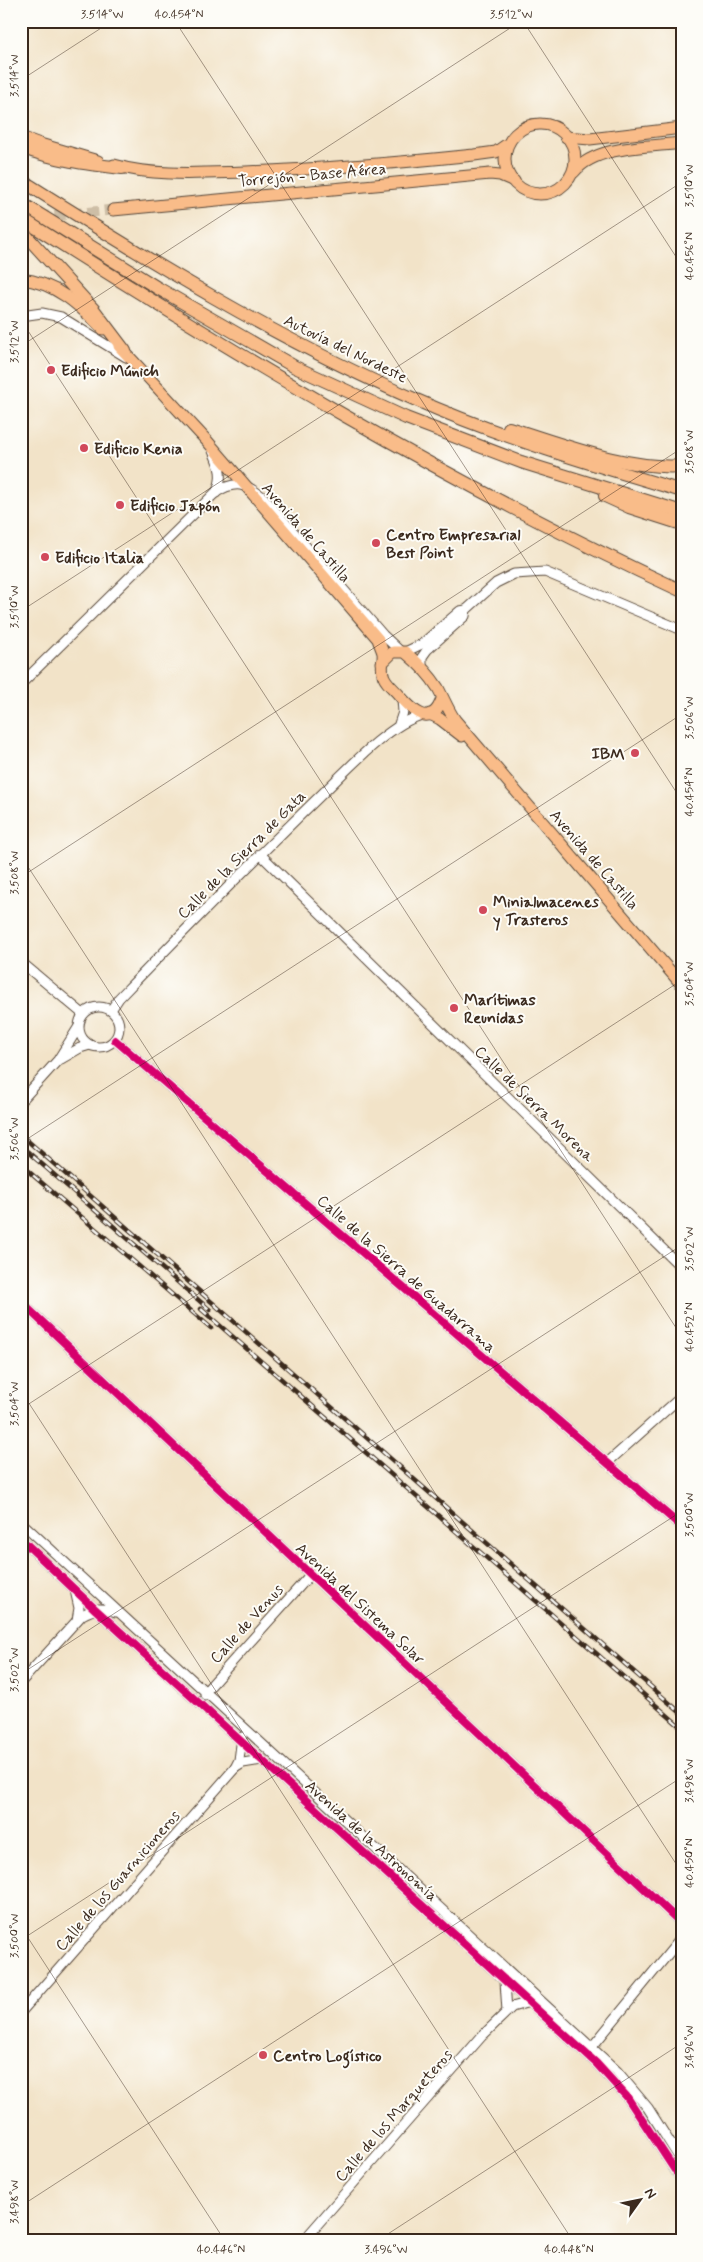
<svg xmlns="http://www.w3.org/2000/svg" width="703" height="2262" viewBox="0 0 703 2262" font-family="Mynerve,sans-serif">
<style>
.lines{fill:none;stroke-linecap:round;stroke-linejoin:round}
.major-tunnel{stroke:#cdbea6;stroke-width:11;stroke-dasharray:11 5.5;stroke-linecap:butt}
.minor-casing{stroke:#564638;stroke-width:11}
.major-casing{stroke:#564638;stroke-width:13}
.highway-casing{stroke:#564638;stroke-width:14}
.minor{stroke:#fff;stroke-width:9}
.major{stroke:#f9bc89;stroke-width:11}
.highway{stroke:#f9bc89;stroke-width:12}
.rail-casing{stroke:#3b2a1e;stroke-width:4.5}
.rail{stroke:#fdfcf7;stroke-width:2.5;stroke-dasharray:8;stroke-linecap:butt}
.cycleway-casing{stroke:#fdfcf7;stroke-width:11}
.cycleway{stroke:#d6006c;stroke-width:8}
.ticks{fill:none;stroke:#3b2a1e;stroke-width:1;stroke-opacity:0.45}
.poi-dot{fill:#d1495b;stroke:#fdfcf7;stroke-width:2}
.labels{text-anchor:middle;stroke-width:4;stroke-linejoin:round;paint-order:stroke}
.street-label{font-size:16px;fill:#3b2a1e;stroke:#fdfcf7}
.poi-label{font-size:16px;font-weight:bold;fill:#3b2a1e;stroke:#fdfcf7;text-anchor:start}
.neatline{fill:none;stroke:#3b2a1e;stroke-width:2}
.ticks-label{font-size:12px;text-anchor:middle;fill:#3b2a1e}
</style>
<rect width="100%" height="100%" fill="#fdfcf7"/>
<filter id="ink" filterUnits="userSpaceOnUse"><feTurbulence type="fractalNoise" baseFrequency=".02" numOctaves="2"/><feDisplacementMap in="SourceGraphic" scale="10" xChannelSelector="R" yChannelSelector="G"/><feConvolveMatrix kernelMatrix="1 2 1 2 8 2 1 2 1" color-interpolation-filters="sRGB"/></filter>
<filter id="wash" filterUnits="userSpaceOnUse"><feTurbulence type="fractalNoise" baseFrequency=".0096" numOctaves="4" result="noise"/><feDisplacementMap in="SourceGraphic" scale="20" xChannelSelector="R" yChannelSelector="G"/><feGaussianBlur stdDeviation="1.12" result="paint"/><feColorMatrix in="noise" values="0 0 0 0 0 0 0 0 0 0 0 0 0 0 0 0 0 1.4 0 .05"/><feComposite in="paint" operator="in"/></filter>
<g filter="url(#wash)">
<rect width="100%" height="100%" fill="#f2e3c8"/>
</g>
<g filter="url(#ink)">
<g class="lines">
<path class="major-tunnel" d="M38,217L113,210"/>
<g class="minor-casing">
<g id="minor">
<path d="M21,316L42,313L61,317L126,357"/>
<path d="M213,451C220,467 224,477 216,493"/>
<path d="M405,652L422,644L460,611L466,610"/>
<path d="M422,669V657L427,650L465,616L466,610L496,583L514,574L545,572L682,630"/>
<path d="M21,684L215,493C235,480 246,483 264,498L383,635L401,652"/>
<path d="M399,724L403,712L402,699"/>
<path d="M260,854L682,1268"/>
<path d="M21,962L83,1014"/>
<circle cx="99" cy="1027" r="20"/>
<path d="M111,1010L119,998C186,929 253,861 322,794C347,770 389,724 422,715"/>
<path d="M115,1040L682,1527"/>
<path d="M61,1059L80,1048L90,1045"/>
<path d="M21,1101L58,1060L78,1028"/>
<path d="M21,1302L682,1924"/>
<path d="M607,1463L682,1396"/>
<path d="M21,1522L617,2071L648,2108L682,2162"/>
<path d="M21,1539L95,1609L596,2063L627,2097L682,2181"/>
<path d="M75,1590L79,1608L77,1620"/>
<path d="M21,1682L82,1615C95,1608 102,1607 116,1612"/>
<path d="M205,1695L206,1691L310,1575"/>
<path d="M235,1768L239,1760L242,1737"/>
<path d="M505,1982L507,2011"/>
<path d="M21,2012L235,1768L243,1763L262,1760"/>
<path d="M591,2052L592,2047L682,1937"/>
<path d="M303,2241L482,2036L512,2007L530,2002"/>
</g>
</g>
<g class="major-casing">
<g id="major">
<circle cx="540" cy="159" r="35"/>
<path d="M21,137L40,144L98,161"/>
<path d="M566,137L590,139L682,128"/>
<path d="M114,165C154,177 205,173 246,172C322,169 398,163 474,155L496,152L506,145"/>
<path d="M574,172C596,145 649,147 682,143"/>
<path d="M113,210L490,174L500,175L514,181"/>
<path d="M21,279C55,282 80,306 103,329"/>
<path d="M119,346L208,442L378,639C379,643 382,649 383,653C384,661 380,669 384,677C387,684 394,689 399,695C412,710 431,730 442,699"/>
<path d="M382,663L393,652H405C417,662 430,675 438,688C444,699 448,710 455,720L682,985"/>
<path d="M430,714L440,719L462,736"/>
</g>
</g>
<g class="highway-casing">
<g id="highway">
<path d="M21,147C54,160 87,164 122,168"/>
<path d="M21,180C148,260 276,339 414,399C500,437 591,464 682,491"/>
<path d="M21,203L156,287L295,367L406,418L521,462L682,512"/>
<path d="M21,218C235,355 452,485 682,591"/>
<path d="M21,230L94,310L125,351"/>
<path d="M509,428C562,444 626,470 682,466"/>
<path d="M605,496L629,507L682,524"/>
</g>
</g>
<use href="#minor" class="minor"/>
<use href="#major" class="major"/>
<use href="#highway" class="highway"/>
<g class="rail-casing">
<g id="rail">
<path d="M21,1135L682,1714"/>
<path d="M21,1146L210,1310"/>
<path d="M21,1165L211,1328"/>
<path d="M201,1309L682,1728"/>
</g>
</g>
<use href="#rail" class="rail"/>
<g class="cycleway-casing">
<g id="cycleway">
<path d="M115,1040L682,1527"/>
<path d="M21,1302L682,1924"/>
<path d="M21,1539L95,1609L596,2063L627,2097L682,2181"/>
</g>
</g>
<use href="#cycleway" class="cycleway"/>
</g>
</g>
<path class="ticks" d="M175,21L682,801M523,21L682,266M21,80L112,21M21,320L682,1337M21,346L521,21M21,611L682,182M21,856L682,1873M21,877L682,448M21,1143L682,714M21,1391L573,2241M21,1409L682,980M21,1674L682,1245M21,1927L225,2241M21,1940L682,1511M21,2206L682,1777M377,2241L682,2043"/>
<g class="poi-dot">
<circle cx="51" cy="370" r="5"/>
<circle cx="84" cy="448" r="5"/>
<circle cx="120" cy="505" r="5"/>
<circle cx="376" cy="543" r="5"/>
<circle cx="45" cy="557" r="5"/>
<circle cx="635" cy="753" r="5"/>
<circle cx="483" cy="910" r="5"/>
<circle cx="454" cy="1008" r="5"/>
<circle cx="263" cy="2055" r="5"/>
</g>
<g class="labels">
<g class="street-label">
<text transform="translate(312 174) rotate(-5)" y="6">Torrejón - Base Aérea</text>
<text transform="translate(346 348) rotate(26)" y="6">Autovía del Nordeste</text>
<text transform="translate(307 532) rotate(49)" y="6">Avenida de Castilla</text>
<text transform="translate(241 854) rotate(-45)" y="6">Calle de la Sierra de Gata</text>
<text transform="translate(595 859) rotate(49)" y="6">Avenida de Castilla</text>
<text transform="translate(535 1103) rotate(44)" y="6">Calle de Sierra Morena</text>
<text transform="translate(407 1273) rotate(41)" y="6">Calle de la Sierra de Guadarrama</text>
<text transform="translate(361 1603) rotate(43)" y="6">Avenida del Sistema Solar</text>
<text transform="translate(246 1623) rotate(-48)" y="6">Calle de Venus</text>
<text transform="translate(372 1840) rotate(42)" y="6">Avenida de la Astronomía</text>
<text transform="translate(117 1880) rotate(-49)" y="6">Calle de los Guarnicioneros</text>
<text transform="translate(393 2115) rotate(-49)" y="6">Calle de los Marqueteros</text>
</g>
<g class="poi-label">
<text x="61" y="376">Edificio Múnich</text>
<text x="94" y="454">Edificio Kenia</text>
<text x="130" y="511">Edificio Japón</text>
<text x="386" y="540">Centro Empresarial<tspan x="386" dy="18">Best Point</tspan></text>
<text x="55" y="563">Edificio Italia</text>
<text x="625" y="759" text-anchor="end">IBM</text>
<text x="493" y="907">Minialmacenes<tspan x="493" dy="18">y Trasteros</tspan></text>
<text x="464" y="1005">Marítimas<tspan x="464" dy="18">Reunidas</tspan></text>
<text x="273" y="2061">Centro Logístico</text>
</g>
</g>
<rect width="703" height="2262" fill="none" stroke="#fdfcf7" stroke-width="55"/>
<g transform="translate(640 2200) rotate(57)" stroke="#fdfcf7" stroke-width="4" paint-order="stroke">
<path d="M0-4L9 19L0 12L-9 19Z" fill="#3b2a1e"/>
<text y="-8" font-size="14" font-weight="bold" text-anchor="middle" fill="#3b2a1e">N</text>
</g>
<rect x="28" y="28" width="648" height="2206" class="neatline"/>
<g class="ticks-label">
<text x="102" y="18">3.514°W</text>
<text x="179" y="18">40.454°N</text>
<text x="511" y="18">3.512°W</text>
<text transform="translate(14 76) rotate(-90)" y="4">3.514°W</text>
<text transform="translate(689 186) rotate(-90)" y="4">3.510°W</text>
<text transform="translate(689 256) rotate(-90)" y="4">40.456°N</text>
<text transform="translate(14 342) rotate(-90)" y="4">3.512°W</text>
<text transform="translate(689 452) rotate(-90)" y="4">3.508°W</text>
<text transform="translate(14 607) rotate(-90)" y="4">3.510°W</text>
<text transform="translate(689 718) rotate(-90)" y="4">3.506°W</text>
<text transform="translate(689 792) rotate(-90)" y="4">40.454°N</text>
<text transform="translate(14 873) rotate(-90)" y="4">3.508°W</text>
<text transform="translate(689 984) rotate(-90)" y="4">3.504°W</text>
<text transform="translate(14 1139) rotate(-90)" y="4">3.506°W</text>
<text transform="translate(689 1249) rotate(-90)" y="4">3.502°W</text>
<text transform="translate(689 1327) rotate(-90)" y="4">40.452°N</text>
<text transform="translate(14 1404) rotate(-90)" y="4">3.504°W</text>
<text transform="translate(689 1515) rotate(-90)" y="4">3.500°W</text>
<text transform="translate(14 1670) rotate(-90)" y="4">3.502°W</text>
<text transform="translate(689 1781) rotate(-90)" y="4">3.498°W</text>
<text transform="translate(689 1863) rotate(-90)" y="4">40.450°N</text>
<text transform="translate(14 1936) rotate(-90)" y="4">3.500°W</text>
<text transform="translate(689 2047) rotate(-90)" y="4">3.496°W</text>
<text transform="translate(14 2202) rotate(-90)" y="4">3.498°W</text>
<text x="221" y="2253">40.446°N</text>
<text x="386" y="2253">3.496°W</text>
<text x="569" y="2253">40.448°N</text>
</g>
</svg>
